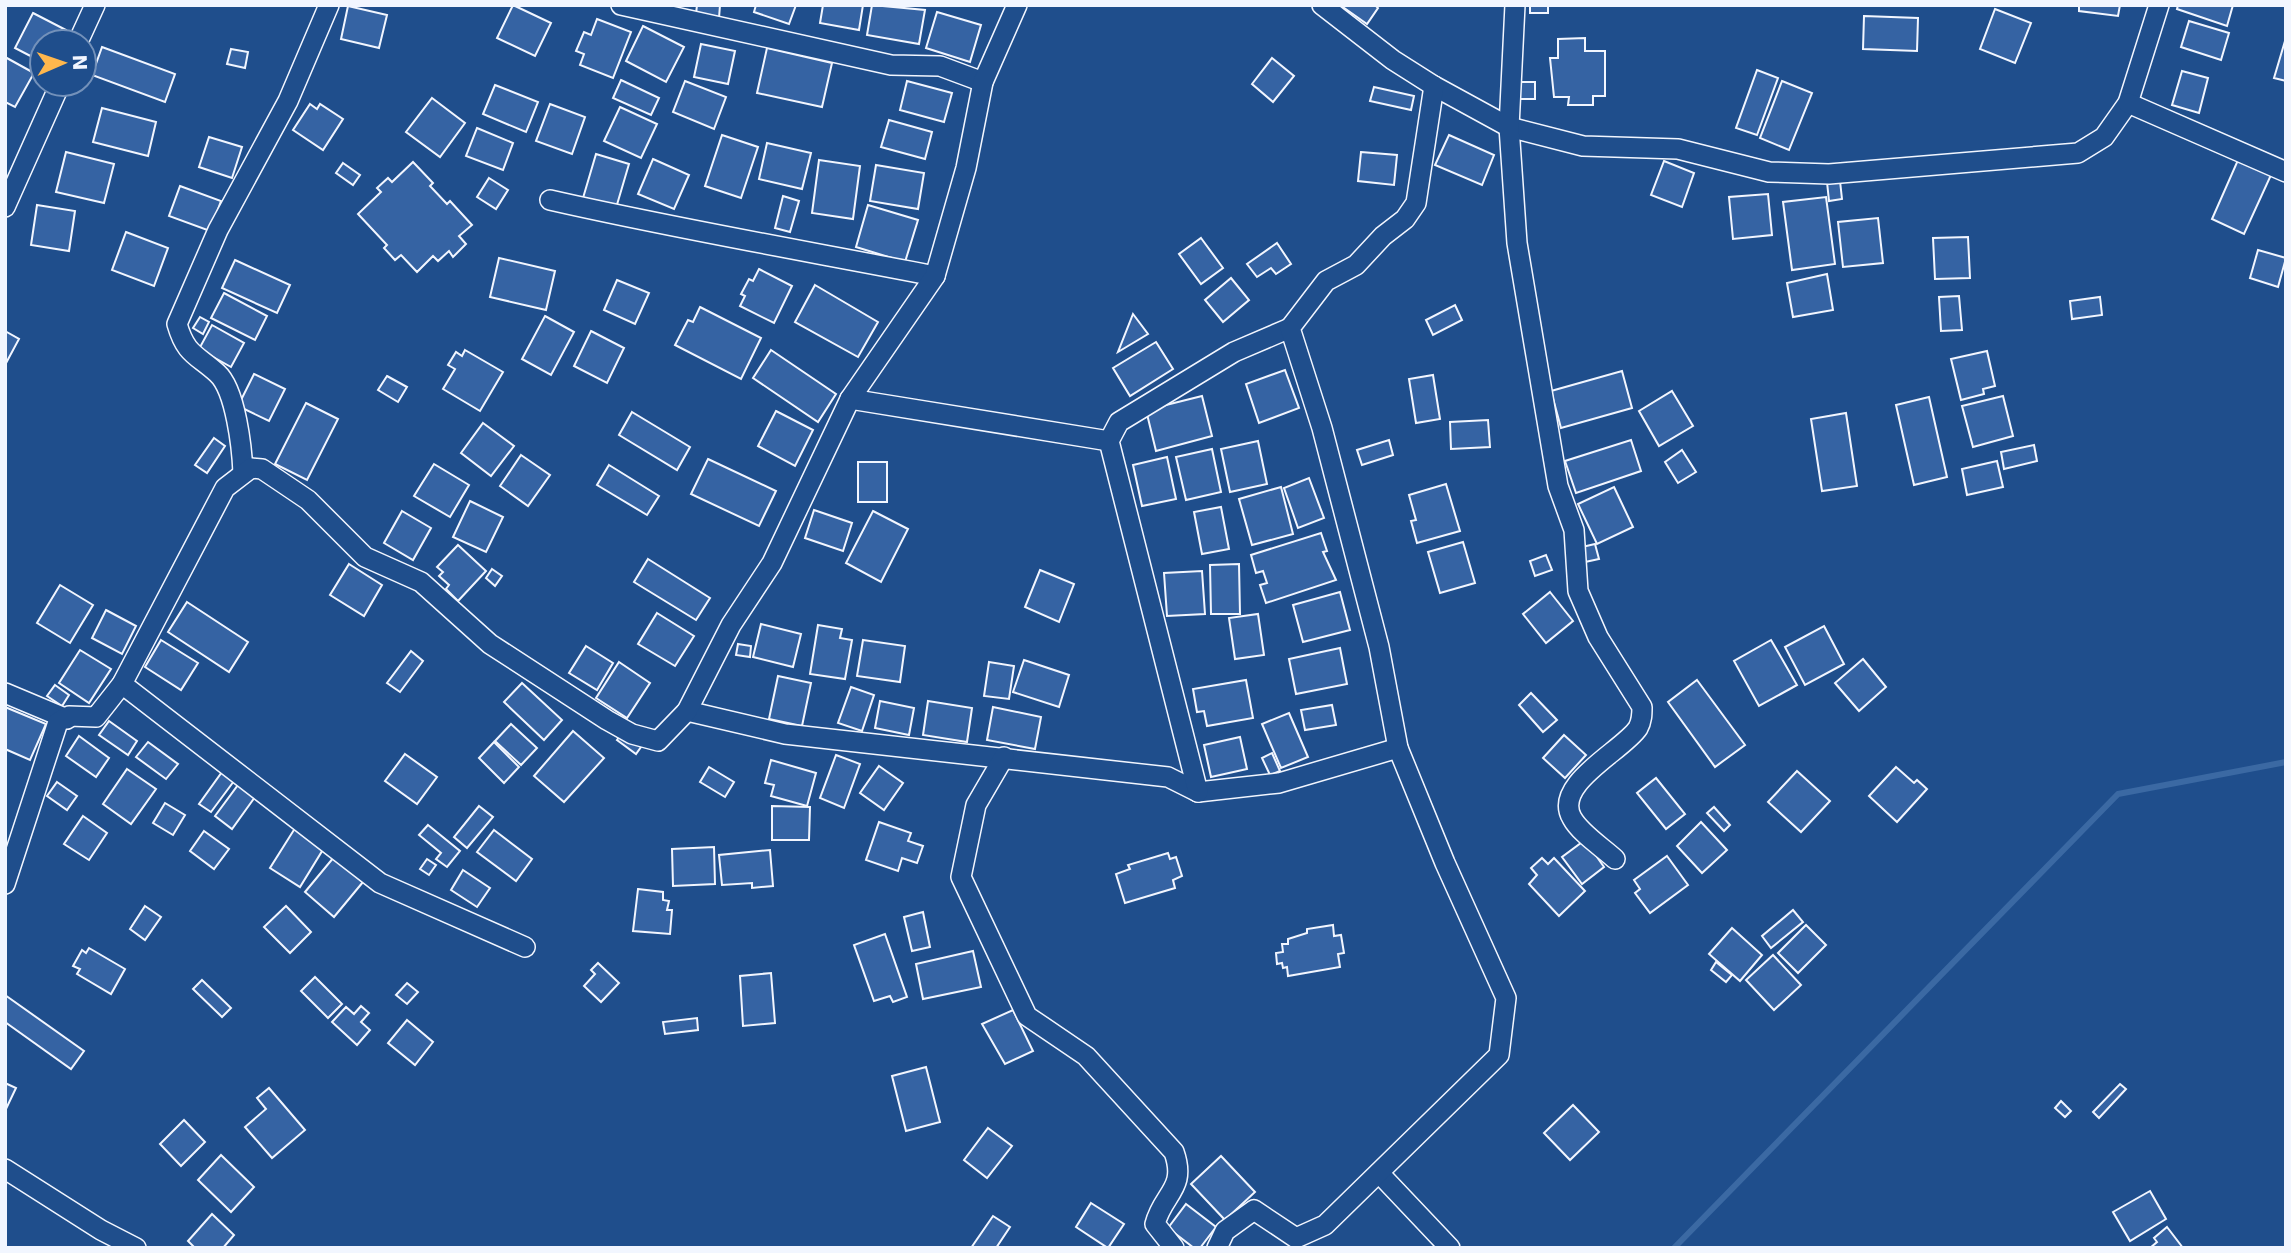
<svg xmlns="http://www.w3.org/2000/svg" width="2291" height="1253" viewBox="0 0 2291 1253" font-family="'DejaVu Sans',sans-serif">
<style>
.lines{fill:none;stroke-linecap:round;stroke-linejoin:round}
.stream{stroke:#3b69a3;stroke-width:6}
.building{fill:#3563a3;stroke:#f2f6ff;stroke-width:2}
.minor-casing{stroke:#f2f6ff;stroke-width:22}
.minor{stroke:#1f4e8c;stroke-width:19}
</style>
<rect width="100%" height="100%" fill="#1f4e8c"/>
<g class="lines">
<path class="stream" d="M1674,1248L2118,794L2286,762"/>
</g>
<g class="building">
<path d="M513,5L551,23L535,56L497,38Z"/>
<path d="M697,5H720L719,18L696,14Z"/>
<path d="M756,5H796L789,24L754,12Z"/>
<path d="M823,5H863L859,30L820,23Z"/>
<path d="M872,5L925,10L919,44L867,35Z"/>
<path d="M1340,5H1375L1378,8L1367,24Z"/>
<rect x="1530" y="5" width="18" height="8"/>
<path d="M2079,5H2120L2118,16L2079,11Z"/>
<path d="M2178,5H2233L2227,26L2177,9Z"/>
<path d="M348,6L387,15L379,48L341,39Z"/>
<path d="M1995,9L2031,23L2015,63L1980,49Z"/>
<path d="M937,12L981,25L970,62L926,48Z"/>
<path d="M33,13L66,30L60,42H42V62L15,48Z"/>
<path d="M1864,16L1918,18L1917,51L1863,49Z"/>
<path d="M597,19L631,32L613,78L580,65L584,54L576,51L584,32L591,35Z"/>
<path d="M2189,21L2229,33L2221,60L2181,47Z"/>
<path d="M643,26L684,47L666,82L626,61Z"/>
<path d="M1585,38V51H1605V96H1593V105H1568L1569,97H1554L1550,58H1558V39Z"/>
<path d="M2285,41H2286V81L2274,78Z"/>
<path d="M701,44L735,51L728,84L694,77Z"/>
<path d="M102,47L175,74L165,102L92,75Z"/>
<path d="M767,48L832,63L822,107L757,93Z"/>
<path d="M231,49L248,52L245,68L227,64Z"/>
<path d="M5,57L34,73L15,107L5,102Z"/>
<path d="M1272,58L1294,76L1273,102L1252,84Z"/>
<path d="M1757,70L1778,78L1757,135L1736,128Z"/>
<path d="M2182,71L2208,78L2199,113L2172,105Z"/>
<path d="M621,80L659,98L651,115L613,98Z"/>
<path d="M685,81L726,97L714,129L673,112Z"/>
<path d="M907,81L952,93L944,122L900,110Z"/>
<path d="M1782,81L1812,93L1789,150L1760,138Z"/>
<rect x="1520" y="82" width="15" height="17"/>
<path d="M495,85L538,102L526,132L483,114Z"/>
<path d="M1374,87L1414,96L1411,110L1370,101Z"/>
<path d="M432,98L465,123L440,157L406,132Z"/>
<path d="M310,104L317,109L320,104L343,119L323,150L293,130Z"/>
<path d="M550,104L585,117L572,154L536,141Z"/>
<path d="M620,107L657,124L641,158L604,141Z"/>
<path d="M102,108L156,122L148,156L93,142Z"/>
<path d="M889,120L932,132L925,159L881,147Z"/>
<path d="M477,128L513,143L503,170L466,156Z"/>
<path d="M722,135L758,147L741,198L705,186Z"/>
<path d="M1449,135L1494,155L1482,185L1435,165Z"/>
<path d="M209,137L242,147L232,178L199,167Z"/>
<path d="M767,143L811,153L802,189L759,179Z"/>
<path d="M66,152L114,164L104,203L56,192Z"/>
<path d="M1361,152L1397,155L1394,185L1358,181Z"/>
<path d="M596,154L629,164L616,208L583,198Z"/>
<path d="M653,159L689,175L674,209L638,194Z"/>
<path d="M819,160L860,166L853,219L812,213Z"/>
<path d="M2238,160L2271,175L2244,234L2212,219Z"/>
<path d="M1664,161L1694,173L1682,207L1651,195Z"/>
<path d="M413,162L433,183L430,186L447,204L450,201L472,225L459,236L466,244L453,257L449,251L438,261L433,256L417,272L401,255L395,260L384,248L387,245L358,214L381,192L377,188L388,178L392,182Z"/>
<path d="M343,163L360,175L353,185L336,173Z"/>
<path d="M876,165L924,173L918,209L870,201Z"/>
<path d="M489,178L508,190L496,209L477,197Z"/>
<path d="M1840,181L1842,199L1829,201L1827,182Z"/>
<path d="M180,186L221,201L210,231L169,216Z"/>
<path d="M1768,194L1772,235L1733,239L1729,197Z"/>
<path d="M783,196L799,201L790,232L775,228Z"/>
<path d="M1826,197L1835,264L1792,270L1783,202Z"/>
<path d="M37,205L75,211L69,251L31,245Z"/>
<path d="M868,205L918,220L905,262L856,247Z"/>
<path d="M1878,218L1883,263L1843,267L1838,222Z"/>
<path d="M126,232L168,248L154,286L112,270Z"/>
<path d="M1968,237L1970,278L1935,279L1933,238Z"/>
<path d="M1201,238L1223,268L1201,284L1179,254Z"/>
<path d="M1277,243L1291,264L1276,274L1271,268L1257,277L1247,264Z"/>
<path d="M2258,250L2286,258L2278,287L2250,278Z"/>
<path d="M499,258L555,271L546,310L490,297Z"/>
<path d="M235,260L290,285L277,313L222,288Z"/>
<path d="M759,269L792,286L774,323L740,306L745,296L741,294L749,279L753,281Z"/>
<path d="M1827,274L1833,310L1793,317L1787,283Z"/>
<path d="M1231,278L1249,300L1223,322L1205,300Z"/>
<path d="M617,280L649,293L635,324L604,310Z"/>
<path d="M815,285L878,322L858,357L795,322Z"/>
<path d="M224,293L267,316L255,340L211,318Z"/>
<path d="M1959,296L1962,330L1941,331L1939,297Z"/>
<path d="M2100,297L2102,315L2072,319L2070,301Z"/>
<path d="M1455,305L1462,320L1433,335L1426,320Z"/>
<path d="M700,307L761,338L741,379L675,345L688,320L693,322Z"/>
<path d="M1133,314L1148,334L1118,352Z"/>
<path d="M545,316L574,332L551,375L522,359Z"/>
<path d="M200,317L209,322L203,334L193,328Z"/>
<path d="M212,325L244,343L231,367L199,349Z"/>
<path d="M5,331L19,339L5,365Z"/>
<path d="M591,331L624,348L607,383L574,366Z"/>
<path d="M1156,342L1173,369L1130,396L1113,368Z"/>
<path d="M465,350L503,372L480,411L443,389L455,369L448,365L456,352L462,356Z"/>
<path d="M771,350L836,394L818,422L753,378Z"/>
<path d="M1987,351L1995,386L1983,389L1984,394L1961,400L1951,359Z"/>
<path d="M1285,370L1299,408L1259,423L1246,384Z"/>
<path d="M1622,371L1632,408L1561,428L1551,391Z"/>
<path d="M254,374L285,389L269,421L238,406Z"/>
<path d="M1433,375L1440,419L1416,423L1409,379Z"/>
<path d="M387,376L407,387L398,402L378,390Z"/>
<path d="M1672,391L1693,426L1659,446L1639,411Z"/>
<path d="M1202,396L1212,436L1156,451L1146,410Z"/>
<path d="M2003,396L2013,436L1973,447L1962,406Z"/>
<path d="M1929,397L1947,477L1914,485L1896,405Z"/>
<path d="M306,403L338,419L307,480L275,464Z"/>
<path d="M776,411L813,430L795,466L758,446Z"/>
<path d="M632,412L690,447L677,470L619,435Z"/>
<path d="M1846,413L1857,486L1822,491L1811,419Z"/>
<path d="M1488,420L1490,447L1451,449L1450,422Z"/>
<path d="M483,423L514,446L491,476L461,453Z"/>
<path d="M214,438L225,446L207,473L195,465Z"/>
<path d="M1389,440L1393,455L1362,465L1357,450Z"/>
<path d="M1631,440L1641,471L1576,493L1565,461Z"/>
<path d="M1258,441L1267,484L1230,492L1221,449Z"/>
<path d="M2034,445L2037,461L2004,469L2001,452Z"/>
<path d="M1212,449L1221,492L1186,500L1176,457Z"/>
<path d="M1682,450L1696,472L1678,483L1665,462Z"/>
<path d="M521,455L550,475L528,506L500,486Z"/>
<path d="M1167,457L1176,499L1142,506L1133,465Z"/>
<path d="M708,459L776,491L759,526L691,494Z"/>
<path d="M1997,461L2003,487L1967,495L1962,469Z"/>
<rect x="858" y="462" width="29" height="40"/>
<path d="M434,464L469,485L450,517L414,496Z"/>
<path d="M609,465L659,496L647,515L597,485Z"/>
<path d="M1309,478L1324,518L1298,528L1284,488Z"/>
<path d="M1446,484L1460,531L1417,543L1411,521L1416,520L1409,495Z"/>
<path d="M1281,487L1293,534L1252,545L1239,499Z"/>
<path d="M1614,487L1633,527L1597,544L1578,504Z"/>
<path d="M470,501L503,517L486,552L453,537Z"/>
<path d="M1221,507L1229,549L1202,554L1194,512Z"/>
<path d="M814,510L852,523L843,551L805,538Z"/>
<path d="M402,511L431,528L413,560L384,543Z"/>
<path d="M873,511L908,529L881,582L846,563Z"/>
<path d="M1321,533L1327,551L1323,552L1336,580L1266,603L1260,585L1267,583L1263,571L1256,573L1251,555Z"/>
<path d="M1463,542L1475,583L1440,593L1428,552Z"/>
<path d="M1595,544L1599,559L1585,562L1582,547Z"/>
<path d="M458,545L486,571L458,601L446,589L449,585L439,576L443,572L437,567Z"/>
<path d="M1546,555L1552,570L1535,576L1530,561Z"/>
<path d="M648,559L710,598L696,620L634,582Z"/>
<path d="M349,564L382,585L364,616L330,595Z"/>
<path d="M1239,564L1240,614H1211L1210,565Z"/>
<path d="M492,569L502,576L495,586L486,578Z"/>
<path d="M1040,570L1074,584L1059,622L1025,607Z"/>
<path d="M1202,571L1205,614L1167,616L1164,573Z"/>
<path d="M60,585L93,605L70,643L37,623Z"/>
<path d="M1340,592L1350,630L1303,642L1293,605Z"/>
<path d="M1550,592L1573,621L1546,643L1523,614Z"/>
<path d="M187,602L248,642L229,672L168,632Z"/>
<path d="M106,610L136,626L122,654L92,638Z"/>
<path d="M657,613L694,636L675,666L638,644Z"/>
<path d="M1258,614L1264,655L1235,659L1229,618Z"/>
<path d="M761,624L801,634L793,667L753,657Z"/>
<path d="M818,625L842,629L840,638L852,640L845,679L810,674Z"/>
<path d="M1824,626L1844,664L1805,685L1785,647Z"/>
<path d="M161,640L198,663L181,690L145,667Z"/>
<path d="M863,640L905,646L900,682L857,676Z"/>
<path d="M1771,640L1797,685L1759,706L1734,661Z"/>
<path d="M738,644L751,646L750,657L736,655Z"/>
<path d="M586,646L613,663L597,690L569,673Z"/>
<path d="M1340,648L1347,684L1296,694L1289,659Z"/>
<path d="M80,650L111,669L89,703L59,683Z"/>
<path d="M411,651L423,661L400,692L387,683Z"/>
<path d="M1863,659L1886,687L1859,711L1835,683Z"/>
<path d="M1024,660L1069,675L1059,707L1013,692Z"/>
<path d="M619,662L650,683L627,718L596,698Z"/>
<path d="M989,662L1014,666L1009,699L984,696Z"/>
<path d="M778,676L811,683L802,726L769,719Z"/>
<path d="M1246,680L1253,718L1207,726L1204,711L1197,712L1193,689Z"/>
<path d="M1697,680L1745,745L1715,767L1668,702Z"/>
<path d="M522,683L562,720L544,740L504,702Z"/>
<path d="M55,685L69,695L62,706L47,696Z"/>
<path d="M851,687L874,695L862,731L838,723Z"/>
<path d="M1531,693L1557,720L1543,732L1519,705Z"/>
<path d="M880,701L914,708L909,735L875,728Z"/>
<path d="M928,701L972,708L967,742L923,735Z"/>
<path d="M1332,705L1336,725L1305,730L1301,710Z"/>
<path d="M5,707L46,724L30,760L5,749Z"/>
<path d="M993,707L1041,717L1035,749L987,740Z"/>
<path d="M1289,713L1308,757L1281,768L1262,724Z"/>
<path d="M109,721L137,741L128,755L99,735Z"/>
<path d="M511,724L537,748L521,765L495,741Z"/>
<path d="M573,731L604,758L564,802L534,776Z"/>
<path d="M622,733L641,747L636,754L617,740Z"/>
<path d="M1564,735L1586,755L1565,778L1543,758Z"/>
<path d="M79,736L109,758L96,777L66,756Z"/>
<path d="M1240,737L1247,769L1211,777L1204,745Z"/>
<path d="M148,742L178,764L166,779L136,757Z"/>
<path d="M494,742L519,767L504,783L479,758Z"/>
<path d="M1272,753L1280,771L1270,775L1262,758Z"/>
<path d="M405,754L437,777L417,804L385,781Z"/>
<path d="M836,755L860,764L844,808L820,798Z"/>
<path d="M771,760L816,773L807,806L771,796L774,785L765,783Z"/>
<path d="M879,766L903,783L884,810L860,793Z"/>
<path d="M709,767L734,782L725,797L700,782Z"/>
<path d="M1896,767L1914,783L1917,780L1927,789L1897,822L1869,796Z"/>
<path d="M127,769L156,789L131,824L103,804Z"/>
<path d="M1797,771L1830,801L1801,832L1768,802Z"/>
<path d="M222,772L234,781L211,812L199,804Z"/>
<path d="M1656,778L1685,814L1666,829L1637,793Z"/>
<path d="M57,782L77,796L67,810L47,796Z"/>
<path d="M238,785L255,797L232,829L215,816Z"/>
<path d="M165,803L185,815L173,835L153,823Z"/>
<path d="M479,806L493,817L467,848L454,837Z"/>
<path d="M772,806L810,807L809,840H772Z"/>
<path d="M1714,807L1730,825L1724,831L1707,813Z"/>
<path d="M83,816L107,833L89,860L64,844Z"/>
<path d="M879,822L911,833L908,841L923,846L917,863L902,858L898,871L866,860Z"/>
<path d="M1701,822L1727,850L1702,873L1677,846Z"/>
<path d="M297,825L327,843L300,887L270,868Z"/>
<path d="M428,825L460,851L447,867L436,859L441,853L419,835Z"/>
<path d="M494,830L532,859L516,881L477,852Z"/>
<path d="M204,831L229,849L214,869L190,851Z"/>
<path d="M1585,840L1604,867L1582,884L1562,857Z"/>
<path d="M714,847L715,884L673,886L672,849Z"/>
<path d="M770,850L773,886L752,888V883L722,885L719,855Z"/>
<path d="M1168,853L1170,859L1176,857L1182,876L1173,880L1175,888L1125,903L1116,874L1130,869L1128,865Z"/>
<path d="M1667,856L1688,885L1650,913L1635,893L1640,889L1634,880Z"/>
<path d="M334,857L363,882L334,917L305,892Z"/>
<path d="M1542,858L1548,864L1554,858L1585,891L1559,916L1529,884L1537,875L1531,868Z"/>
<path d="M427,859L436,865L429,875L420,869Z"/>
<path d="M463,870L490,888L477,907L451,890Z"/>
<path d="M638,889L663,892V900L669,901L667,910H672L670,934L633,931Z"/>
<path d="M145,906L161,917L145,940L130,929Z"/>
<path d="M286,906L311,932L290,953L264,927Z"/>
<path d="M1793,910L1803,922L1771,948L1762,936Z"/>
<path d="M923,912L930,947L912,951L904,917Z"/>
<path d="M1333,925L1334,936L1341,935L1344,953L1338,954L1340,967L1288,976L1287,967L1283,968L1282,963L1277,964L1276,953L1283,952L1282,944H1288V939L1307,933V929Z"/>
<path d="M1806,925L1826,945L1798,973L1778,953Z"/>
<path d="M1732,928L1762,955L1740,981L1709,954Z"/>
<path d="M885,934L907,997L893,1002L890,996L874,1001L854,945Z"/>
<path d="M89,948L125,969L111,994L77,974L80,969L73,966L82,950L86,953Z"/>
<path d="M973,951L981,987L923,999L916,964Z"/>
<path d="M1773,955L1801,985L1774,1010L1746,980Z"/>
<path d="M1716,962L1732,975L1726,982L1711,970Z"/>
<path d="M598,963L619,983L601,1002L584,986L595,974L591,970Z"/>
<path d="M771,973L775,1023L743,1026L740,976Z"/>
<path d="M315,977L342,1004L328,1018L301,991Z"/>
<path d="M202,980L231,1008L222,1017L193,989Z"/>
<path d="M407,983L418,992L407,1004L396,995Z"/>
<path d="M5,995L84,1051L71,1069L5,1022Z"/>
<path d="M361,1006L369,1013L361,1022L370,1030L357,1045L332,1022L346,1007L354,1014Z"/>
<path d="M1013,1010L1033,1051L1005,1064L982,1024Z"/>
<path d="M697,1018L698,1030L665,1034L663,1022Z"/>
<path d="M407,1020L433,1042L415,1065L388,1043Z"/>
<path d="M926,1067L940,1122L906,1131L892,1076Z"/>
<path d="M5,1083L16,1088L5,1111Z"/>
<path d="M2120,1084L2126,1089L2099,1118L2093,1112Z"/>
<path d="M269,1088L305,1130L272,1158L245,1127L266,1109L257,1098Z"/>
<path d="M2061,1101L2071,1111L2065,1117L2055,1108Z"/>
<path d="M1573,1105L1599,1132L1570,1160L1544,1133Z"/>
<path d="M184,1120L205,1142L181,1166L160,1144Z"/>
<path d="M988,1128L1012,1146L987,1178L964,1160Z"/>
<path d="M221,1155L254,1187L231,1212L198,1180Z"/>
<path d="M1221,1156L1255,1192L1225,1220L1191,1184Z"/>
<path d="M2150,1191L2166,1219L2130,1241L2113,1212Z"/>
<path d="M1091,1203L1124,1224L1108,1248L1076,1227Z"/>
<path d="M1186,1204L1216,1227L1200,1248H1194L1168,1228Z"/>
<path d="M212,1214L234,1235L223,1248H195L188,1241Z"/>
<path d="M993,1216L1010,1227L996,1248H971Z"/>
<path d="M2167,1227L2183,1248H2150L2157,1242L2154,1238Z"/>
</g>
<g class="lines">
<g class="minor-casing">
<g id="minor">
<path d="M621,5L891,65L940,66L983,82"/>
<path d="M1322,5L1393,60L1434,86L1509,127L1583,146L1678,149L1769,172L1829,174L2078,153L2104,137L2128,103L2159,5"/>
<path d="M1515,5L1509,127L1517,243L1558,486L1574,530L1578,591L1598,637L1642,707C1642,714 1642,721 1638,728C1624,750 1552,784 1572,818C1580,833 1602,847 1615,859"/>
<path d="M78,42L95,5"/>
<path d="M2128,103L2286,172"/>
<path d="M550,200C677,229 806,251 935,276"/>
<path d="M5,207L60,84"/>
<path d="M850,399L1109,441"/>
<path d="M243,473C242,449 236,390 217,373C196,354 186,355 177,324L218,230L288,101L329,5"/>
<path d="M122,684L380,883L525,947"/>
<path d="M5,693L67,719"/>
<path d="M687,711L785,734L1168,777L1198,792L1279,783L1398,748"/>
<path d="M1004,757L976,805L961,877L1027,1016L1086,1056L1174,1152C1187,1189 1163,1193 1155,1224L1174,1248"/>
<path d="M1198,792L1109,441L1119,422L1234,352L1290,328"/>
<path d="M5,884L58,722L69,716L96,717L122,684L225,488L251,468L262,469L308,500L365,557L421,582L490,644L607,720L632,734L658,741L687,711L731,625L772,563L850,399L935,276L966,168L983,82L1017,5"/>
<path d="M5,1169L101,1230L136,1248"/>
<path d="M1379,1173L1450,1248"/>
<path d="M1217,1248L1225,1231L1254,1210L1296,1238L1325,1225L1499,1055L1506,998L1445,863L1398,748L1379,647L1322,428L1290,328L1326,281L1356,265L1383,236L1405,219L1416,203L1434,86"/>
</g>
</g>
<use href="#minor" class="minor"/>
</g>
<rect width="2291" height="1253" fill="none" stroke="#f2f6ff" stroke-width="14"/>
<g transform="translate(63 63) rotate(88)"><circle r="33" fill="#1f4e8c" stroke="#7391ba" stroke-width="2"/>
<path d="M0-5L12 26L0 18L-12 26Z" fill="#ffb74d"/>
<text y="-10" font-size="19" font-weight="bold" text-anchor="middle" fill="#f2f6ff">N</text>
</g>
</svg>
